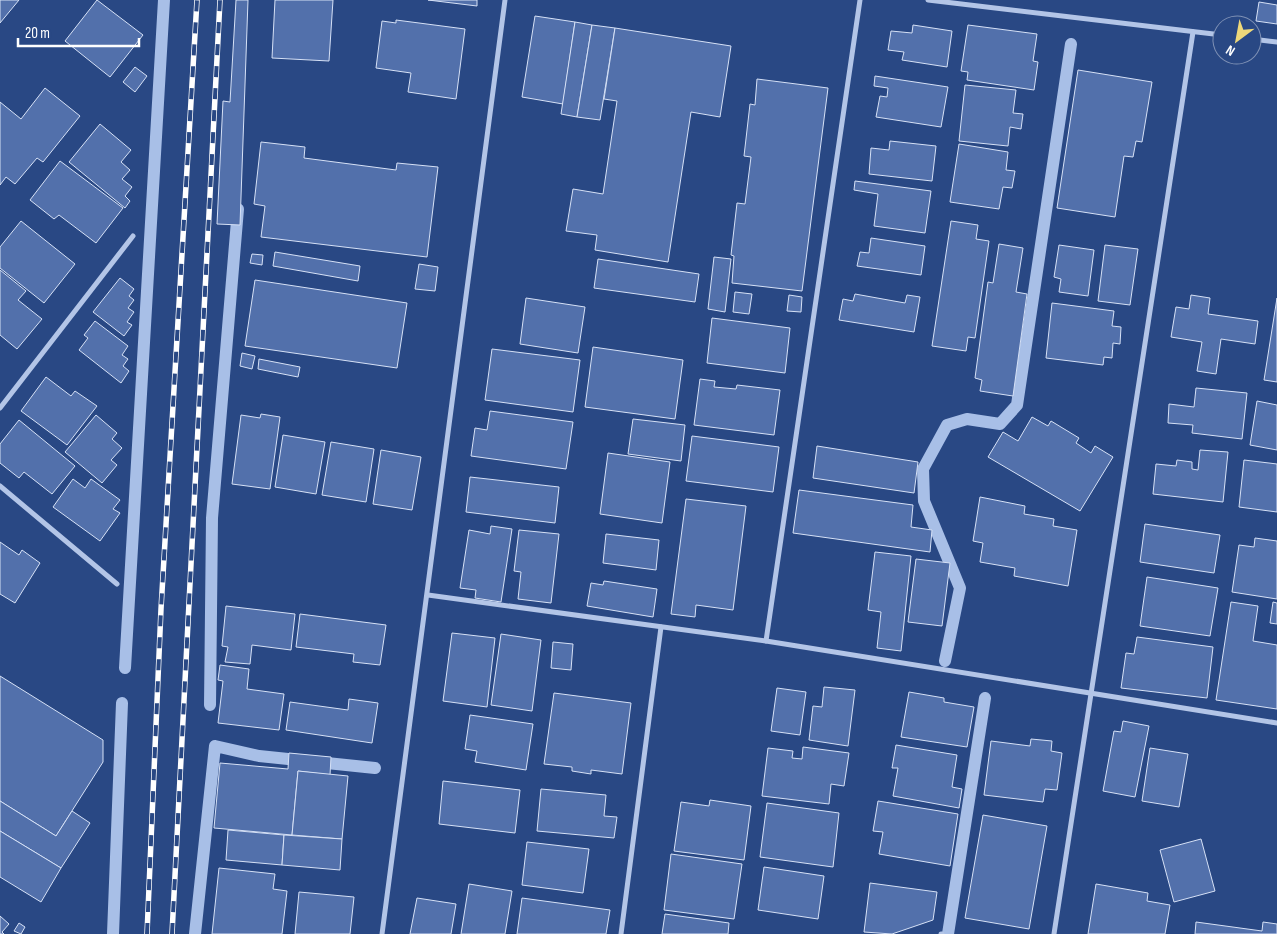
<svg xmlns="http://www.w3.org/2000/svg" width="1277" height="934" viewBox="0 0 1277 934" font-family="'Sofia Sans Condensed',sans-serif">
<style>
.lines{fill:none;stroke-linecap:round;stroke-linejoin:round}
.stream{stroke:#a8bfe7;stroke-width:12}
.building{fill:#5270ab;stroke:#d6e1f6}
.street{stroke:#b3c5e7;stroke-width:5}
.rail-casing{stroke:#fff;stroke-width:5.5}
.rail{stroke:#294884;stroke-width:4;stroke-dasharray:11;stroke-linecap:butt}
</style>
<rect width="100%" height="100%" fill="#294884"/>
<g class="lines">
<g class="stream">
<path d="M945,661L960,588L924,501L923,469L947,425L967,419L1000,424L1017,405L1071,44"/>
<path d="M125,668L164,0"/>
<path d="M210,705L212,518L238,209"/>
<path d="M113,934L122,703"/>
<path d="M195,934L215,746L259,756L375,768"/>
<path d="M948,934L985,698"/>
</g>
</g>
<g class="building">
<path d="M0,0H19L0,23Z"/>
<path d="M97,0L143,35L110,77L65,41Z"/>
<path d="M236,0H248L240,225L217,224L223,101L230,102Z"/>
<path d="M275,0H333L329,61L272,58Z"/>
<path d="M428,0H477V6Z"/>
<path d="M1259,2L1277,5V24L1256,21Z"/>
<path d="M535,16L575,22L563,104L522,97Z"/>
<path d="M396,20L465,29L456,99L408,92L411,73L376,68L382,21L396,23Z"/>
<path d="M575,22L592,25L577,117L561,114Z"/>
<path d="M592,25L615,28L600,120L577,117Z"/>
<path d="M913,25L952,31L947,67L902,60L904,52L888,50L891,31L912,33Z"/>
<path d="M968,25L1037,34L1033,61L1038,62L1034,90L967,80L968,72L961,71Z"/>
<path d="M615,28L731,46L720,117L691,112L668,262L595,250L597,235L566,231L573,189L603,194L617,101L604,99Z"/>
<path d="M135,67L147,76L135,92L123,82Z"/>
<path d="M1078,70L1152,82L1142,142L1136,141L1133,157L1124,156L1115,217L1057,208Z"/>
<path d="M875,76L948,87L941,127L876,117L880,96L887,97L888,88L874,86Z"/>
<path d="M757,79L828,88L802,291L732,283L734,256L731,255L737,203L745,204L751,157L744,156L750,104L755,105Z"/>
<path d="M965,85L1016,90L1013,113L1023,114L1021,129L1010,127L1008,146L959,141Z"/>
<path d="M45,88L80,116L43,162L37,158L15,184L6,177L0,185V102L21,119Z"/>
<path d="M100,124L131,150L121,162L130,170L122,179L132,187L125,196L130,201L125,208L69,162Z"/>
<path d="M890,141L936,146L932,181L869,174L871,148L889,150Z"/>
<path d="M261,142L305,147L304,158L396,170L397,163L438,167L427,257L261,237L265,206L254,204Z"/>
<path d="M959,144L1008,152L1006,170L1015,171L1012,188L1003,187L999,209L950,202Z"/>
<path d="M60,161L123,208L96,243L59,215L54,219L30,200Z"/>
<path d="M855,181L931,191L925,233L874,226L878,194L854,190Z"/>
<path d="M21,221L75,264L44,303L0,268V247Z"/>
<path d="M951,221L978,225L976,239L989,241L975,338L968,337L966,351L932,346Z"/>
<path d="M871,238L925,246L921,275L857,266L860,252L869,253Z"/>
<path d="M999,244L1023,248L1016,292L1027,294L1013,396L980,391L982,380L975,378L988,282L993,283Z"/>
<path d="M1059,245L1094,250L1088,296L1059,292L1061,279L1054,277Z"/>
<path d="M1105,245L1138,249L1130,305L1098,301Z"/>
<path d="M275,252L360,266L358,281L273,266Z"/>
<path d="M252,254L263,255L262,265L250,263Z"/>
<path d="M714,257L731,259L725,312L708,309Z"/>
<path d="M598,259L699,274L695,302L594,288Z"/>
<path d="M419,264L438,267L435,291L415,289Z"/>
<path d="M0,270L26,291L18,300L42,319L17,349L0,335Z"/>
<path d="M120,278L134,289L129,296L134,300L128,308L134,312L127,322L132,325L124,336L93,312Z"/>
<path d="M255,280L407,303L397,368L245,346Z"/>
<path d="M735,292L752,294L749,314L733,312Z"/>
<path d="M855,294L905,303L907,295L920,297L914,332L839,320L843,299L853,301Z"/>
<path d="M789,295L802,297L801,312L787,311Z"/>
<path d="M1191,295L1210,298L1208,314L1258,321L1255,344L1221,339L1216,374L1197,371L1202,342L1171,337L1176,307L1189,309Z"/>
<path d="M526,298L585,307L578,353L520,344Z"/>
<path d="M1277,298V382L1264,380Z"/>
<path d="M1052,303L1114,311L1112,326L1121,327L1120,344L1113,343L1112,358L1104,357L1103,365L1046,358Z"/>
<path d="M712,318L790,328L785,373L707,363Z"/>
<path d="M95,321L128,346L122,355L128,359L123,366L129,371L121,383L79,350L88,338L84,335Z"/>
<path d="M593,347L683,360L675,419L585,407Z"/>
<path d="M492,349L580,360L573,412L485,400Z"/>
<path d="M242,353L255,356L252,369L240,366Z"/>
<path d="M259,359L300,367L298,377L258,369Z"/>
<path d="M46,377L71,396L75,391L97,406L67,445L21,411Z"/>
<path d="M700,379L715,381L714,387L736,389L737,385L780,390L774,435L694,425Z"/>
<path d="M1196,388L1247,393L1242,439L1192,433L1193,425L1168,423L1169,404L1194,407Z"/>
<path d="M1257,401L1277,405V450L1250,445Z"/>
<path d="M490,411L573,422L566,469L471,456L475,428L487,430Z"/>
<path d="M261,414L280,417L270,489L232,484L241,415L260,418Z"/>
<path d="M96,415L117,433L112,439L122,448L111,460L117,465L102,483L65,452Z"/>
<path d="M1032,417L1048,426L1051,421L1079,438L1076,443L1091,453L1095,446L1113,457L1080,511L988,457L1003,432L1018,441Z"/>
<path d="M633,419L685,425L681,461L628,454Z"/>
<path d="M19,420L75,466L52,494L24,472L19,478L0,463V444Z"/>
<path d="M283,435L325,442L316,494L275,487Z"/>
<path d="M692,436L779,447L773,492L686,481Z"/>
<path d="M331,442L374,449L366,502L322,495Z"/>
<path d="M817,446L918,462L914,493L813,478Z"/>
<path d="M381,450L421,457L412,510L373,504Z"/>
<path d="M1200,450L1228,452L1223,502L1153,494L1156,464L1176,466L1177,460L1192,462V469L1198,470Z"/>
<path d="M608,453L670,462L662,523L600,514Z"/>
<path d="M1244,460L1277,464V512L1239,507Z"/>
<path d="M470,477L559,487L555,523L466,512Z"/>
<path d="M73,479L85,488L91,479L120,500L113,509L120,513L100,541L53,507Z"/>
<path d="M799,490L913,505L911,527L932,530L930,552L793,533Z"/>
<path d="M980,497L1025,506L1024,514L1054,519L1053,526L1077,530L1068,586L1014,576L1015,568L980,562L983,543L973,541Z"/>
<path d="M686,499L746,506L733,610L696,605L695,617L671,614Z"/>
<path d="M1145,524L1220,535L1214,573L1140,562Z"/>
<path d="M491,526L512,529L501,602L475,598L476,590L460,588L469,530L490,534Z"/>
<path d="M519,530L559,534L551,603L518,599L521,572L514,571Z"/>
<path d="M606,534L659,540L656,570L603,563Z"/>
<path d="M1255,538L1277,541V599L1232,592L1239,545L1254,547Z"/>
<path d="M0,542L19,555L22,550L40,563L15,603L0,594Z"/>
<path d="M875,552L911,556L901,651L877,648L881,612L868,610Z"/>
<path d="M916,559L950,563L942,626L908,622Z"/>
<path d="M1147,577L1218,588L1210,636L1140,626Z"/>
<path d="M604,581L657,589L653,617L587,606L591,583L603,585Z"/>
<path d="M1231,602L1258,606L1253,641L1277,645V709L1216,700Z"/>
<path d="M1273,602L1277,603V624L1270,623Z"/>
<path d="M226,606L295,614L291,650L252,645L250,664L225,662L228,647L222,646Z"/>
<path d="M300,614L386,625L380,665L353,662L354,654L296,647Z"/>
<path d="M452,633L495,638L487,707L443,701Z"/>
<path d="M501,634L541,640L532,711L491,705Z"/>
<path d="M1137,637L1213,647L1207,698L1121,688L1126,653L1134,654Z"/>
<path d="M553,642L573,644L571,670L551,668Z"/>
<path d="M220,665L249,669L247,689L284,694L279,730L218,723L223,681L218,680Z"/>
<path d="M0,676L103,740V762L56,836L0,801Z"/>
<path d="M824,687L855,690L848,746L809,740L813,706L822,707Z"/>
<path d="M777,688L806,692L800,735L771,731Z"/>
<path d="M909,692L944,698V702L974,707L967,747L901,737Z"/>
<path d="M554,693L631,703L622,774L591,770V774L572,771V767L544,764Z"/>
<path d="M349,699L378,703L372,743L286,730L290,702L348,710Z"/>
<path d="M470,715L533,724L526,770L475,762L477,751L465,749Z"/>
<path d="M1123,721L1149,726L1135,797L1103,791L1114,731L1121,732Z"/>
<path d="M1031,739L1052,741L1051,751L1062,753L1057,790L1045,789L1043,802L984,795L991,741L1030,746Z"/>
<path d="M896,745L957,755L952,787L962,789L959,808L893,796L898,768H892Z"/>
<path d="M803,747L849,753L844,786L831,784L829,804L762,796L768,748L793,751L792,758L802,759Z"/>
<path d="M1150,748L1188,754L1179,807L1142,801Z"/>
<path d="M289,753L331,757L330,775L298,771L292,835L214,828L220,763L288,769Z"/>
<path d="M298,771L348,776L342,839L292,835Z"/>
<path d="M443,781L520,790L515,833L439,824Z"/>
<path d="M541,789L606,795L604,816L617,817L614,838L537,831Z"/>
<path d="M710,800L751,806L744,860L674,851L681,802L709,806Z"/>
<path d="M0,801L56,836L72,811L90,823L61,868L0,831Z"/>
<path d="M878,801L958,814L950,866L879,854L883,832L873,831Z"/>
<path d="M767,803L839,813L833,867L760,857Z"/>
<path d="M983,815L1047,826L1029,929L965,918Z"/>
<path d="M228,830L284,835L282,865L226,860Z"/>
<path d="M0,831L61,868L41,902L0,877Z"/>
<path d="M284,835L342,839L340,870L282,865Z"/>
<path d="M1201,839L1215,891L1174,902L1160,850Z"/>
<path d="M527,842L589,849L583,893L522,885Z"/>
<path d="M671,854L742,864L734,919L664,910Z"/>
<path d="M764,867L824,876L818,919L758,910Z"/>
<path d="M219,868L275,874L273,889L287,891L282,934H212Z"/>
<path d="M870,883L937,892L933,920L892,934L864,932Z"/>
<path d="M469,884L512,891L505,934H461Z"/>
<path d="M1096,884L1148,893L1147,901L1170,905L1165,934H1088Z"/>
<path d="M299,892L354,897L350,934H295Z"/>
<path d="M417,898L456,904L451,934H410Z"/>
<path d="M522,898L610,910L606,934H517Z"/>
<path d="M665,914L729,923L728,934H662Z"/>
<path d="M0,916L9,924L2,932L4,934H0Z"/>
<path d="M1196,922L1262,931L1263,922L1277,924V934H1195Z"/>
<path d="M19,923L25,927L21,934L14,931Z"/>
</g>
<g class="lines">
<g class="street">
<path d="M928,0L1222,35"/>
<path d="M1252,39L1277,42"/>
<path d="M0,408L133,236"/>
<path d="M0,486L117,584"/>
<path d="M428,595L766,641L1277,723"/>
<path d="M766,641L860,0"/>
<path d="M382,934L505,0"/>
<path d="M621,934L661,627"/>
<path d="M941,934H942"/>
<path d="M1054,934L1193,32"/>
</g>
<g class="rail-casing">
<g id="rail">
<path d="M147,934L161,609L197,0"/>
<path d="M172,934L220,0"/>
</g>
</g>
<use href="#rail" class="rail"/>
</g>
<g transform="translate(1237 40) rotate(212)"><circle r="24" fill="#294884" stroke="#7f91b5"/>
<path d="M0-4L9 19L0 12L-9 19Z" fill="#eed87a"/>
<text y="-8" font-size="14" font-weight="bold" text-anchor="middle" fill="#ffffff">N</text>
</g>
<path d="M18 38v8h121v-8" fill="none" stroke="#ffffff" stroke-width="2.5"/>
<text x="25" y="38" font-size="15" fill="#ffffff" stroke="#294884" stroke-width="4" paint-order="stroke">20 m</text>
</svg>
